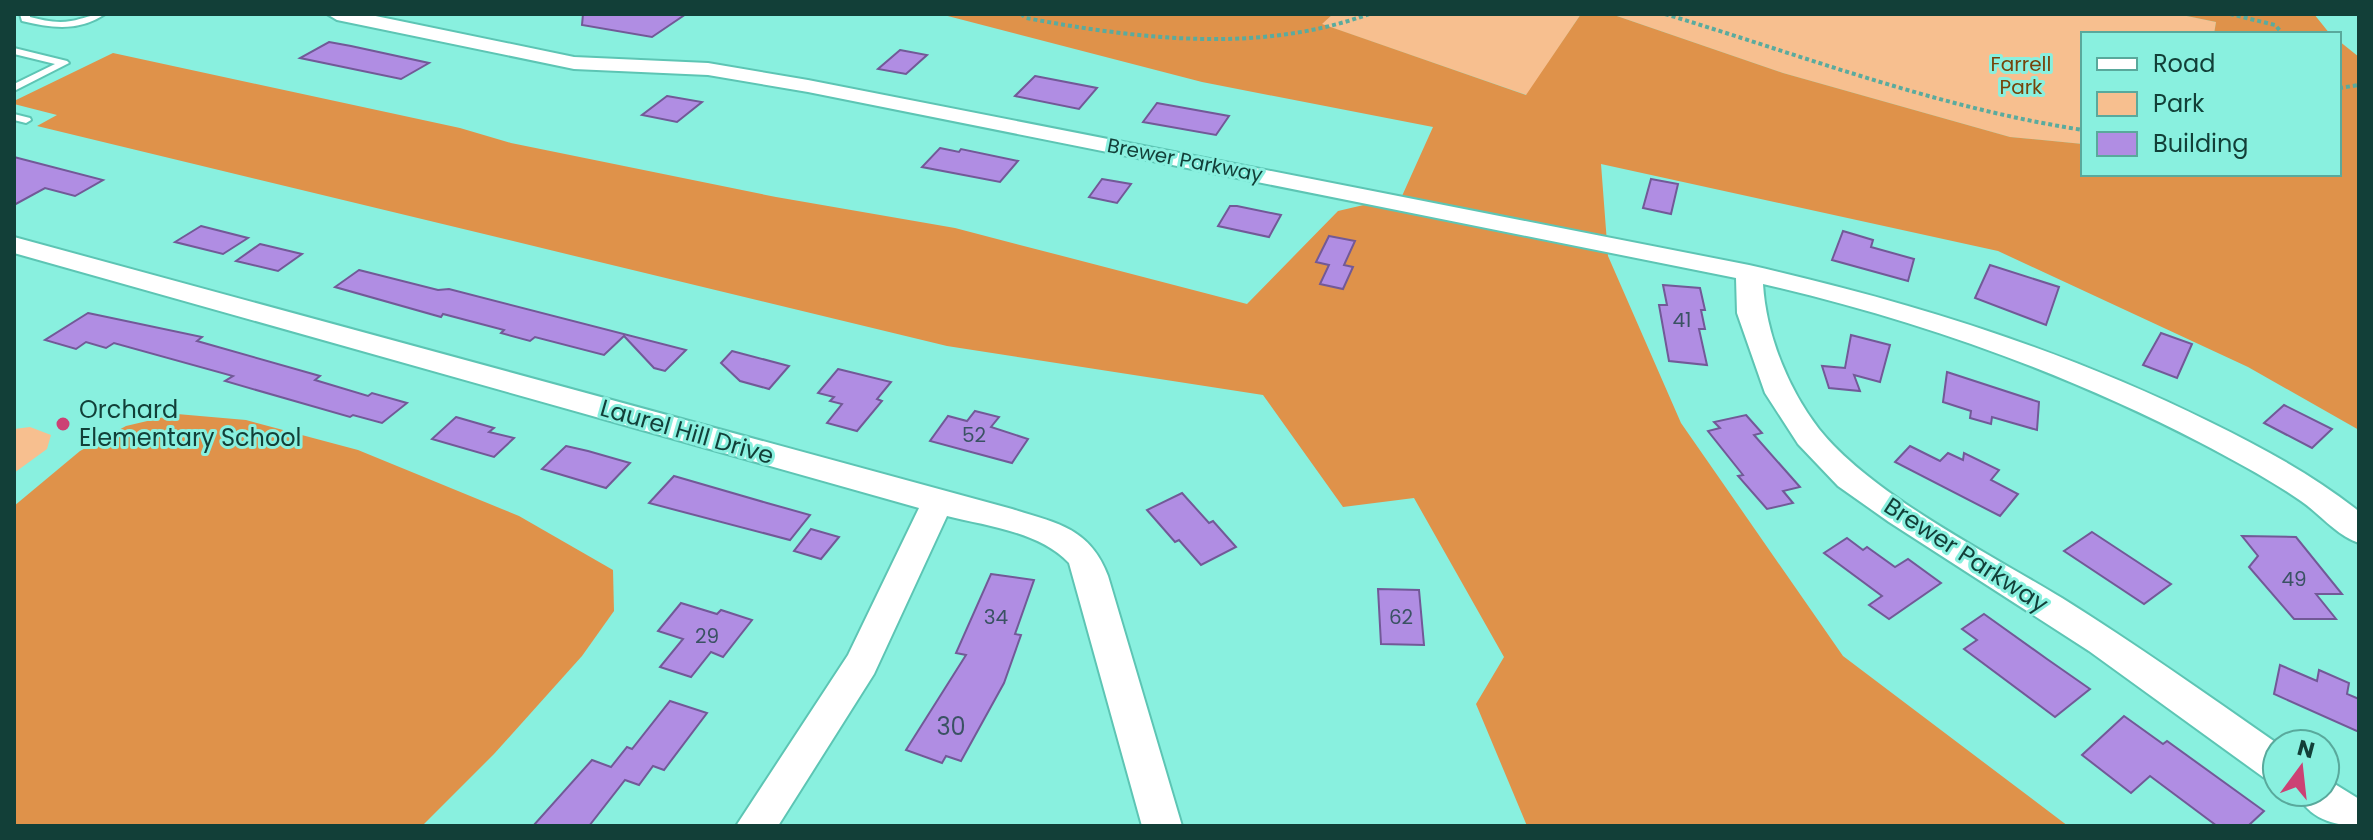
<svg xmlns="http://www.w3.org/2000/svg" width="2373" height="840" viewBox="0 0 2373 840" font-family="Poppins,sans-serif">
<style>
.green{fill:#f7bf8f}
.forest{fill:#df924a}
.building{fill:#b08de3;stroke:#725997;stroke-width:2}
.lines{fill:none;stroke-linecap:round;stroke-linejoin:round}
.lane-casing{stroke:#5dc5b4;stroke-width:4}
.street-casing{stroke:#5dc5b4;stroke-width:4}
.path{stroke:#5aab9e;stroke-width:4;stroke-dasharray:4 3;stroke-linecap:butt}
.lane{fill:#fff;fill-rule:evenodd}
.street{fill:#fff;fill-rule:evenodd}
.poi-dot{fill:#cc4174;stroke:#89f0df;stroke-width:3}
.labels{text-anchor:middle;stroke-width:6;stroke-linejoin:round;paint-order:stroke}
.far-park-label{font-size:20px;fill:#76440b;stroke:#89f0df}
.far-street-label{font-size:20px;fill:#123f38;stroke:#89f0df}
.number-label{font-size:20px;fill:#3a5263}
.poi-label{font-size:24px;fill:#123f38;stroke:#89f0df;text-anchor:start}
.street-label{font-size:24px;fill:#123f38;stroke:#89f0df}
.near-number-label{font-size:24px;fill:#3a5263}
</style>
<rect width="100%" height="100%" fill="#89f0df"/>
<g class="green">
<path d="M1333,14H1581L1527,95L1321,24Z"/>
<path d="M1611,14H2177L2216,22L2214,34H2083V144L2010,137L1783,73Z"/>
<path d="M30,427L51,435L47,449L14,473V429Z"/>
</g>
<g class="forest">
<path d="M940,14H1333L1322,24L1526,95L1581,14H1611L1783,73L2010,137L2083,144V174H2339V41L2359,57V430L2248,367L1998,251L1601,164L1608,256L1681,423L1843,656L2068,826H1527L1476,704L1504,657L1414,498L1343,507L1263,395L947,346L37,126L57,115L14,104V101L113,53L460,128L511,143L776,197L955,228L1247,304L1338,211L1402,196L1433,127L1202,82Z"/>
<path d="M2177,14H2314L2330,34H2214L2216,22Z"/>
<path d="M177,414L246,420L358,450L519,516L613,570L614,611L582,656L494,754L422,826H14V506L80,451L126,426Z"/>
</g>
<g class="building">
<path d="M583,14H686L652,37L582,25Z"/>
<path d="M329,42L351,46L429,63L401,79L300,58Z"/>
<path d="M900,50L927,55L906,74L878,69Z"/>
<path d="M1035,76L1097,88L1079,109L1015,96Z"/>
<path d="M667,96L702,102L677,122L642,115Z"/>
<path d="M1157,103L1229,116L1216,135L1143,122Z"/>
<path d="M940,148L959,152L961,149L1018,161L1000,182L922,167Z"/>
<path d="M14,157L103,180L75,196L45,188L14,205Z"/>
<path d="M1102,179L1131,184L1117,203L1089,197Z"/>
<path d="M1651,179L1678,184L1671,214L1643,208Z"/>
<path d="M1230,206H1237L1281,215L1269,237L1218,226Z"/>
<path d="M201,226L248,238L223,254L175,242Z"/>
<path d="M1843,231L1873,240L1871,247L1914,259L1908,281L1832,260Z"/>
<path d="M1329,236L1355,241L1344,265L1353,267L1343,289L1320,284L1329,265L1316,262Z"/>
<path d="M260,244L302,254L278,271L236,261Z"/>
<path d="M1990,265L2059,287L2046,325L1975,298Z"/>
<path d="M359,270L438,290L449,289L686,350L665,371L654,368L624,336L604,355L535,337L530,341L501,333L504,330L443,314L441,317L335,287Z"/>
<path d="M1663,285L1700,288L1705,310H1701L1705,329H1699L1707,365L1669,361L1659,305H1667Z"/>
<path d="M88,313L202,337L197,341L320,376L315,380L368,396L372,393L407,403L382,423L353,415L350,417L225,381L233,376L114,343L106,348L86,342L76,349L45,340Z"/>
<path d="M2161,333L2192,344L2177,378L2143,365Z"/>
<path d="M1851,335L1890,345L1880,382L1854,375L1860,391L1829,388L1822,366L1845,368Z"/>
<path d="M732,351L789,366L769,389L740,381L721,363Z"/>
<path d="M838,369L891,382L877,399L882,401L857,431L827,423L842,404L830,401L834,397L818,393Z"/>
<path d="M1947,372L2039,402L2037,430L1992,417L1991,424L1970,418L1971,411L1943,402Z"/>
<path d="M2284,405L2332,429L2312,448L2264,423Z"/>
<path d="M975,411L999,417L991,427L1028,439L1012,463L930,441L948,416L967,421Z"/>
<path d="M1746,415L1762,433L1754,435L1800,487L1783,491L1793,503L1767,509L1738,476L1743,475L1708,431L1720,428L1714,422Z"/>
<path d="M456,417L494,428L489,432L514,438L494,457L432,439Z"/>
<path d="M566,446L588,451L630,463L606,488L542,469Z"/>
<path d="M1910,446L1940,461L1948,453L1963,460L1964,453L1999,470L1991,480L2018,494L2000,516L1895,462Z"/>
<path d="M674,476L767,503L810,515L790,540L649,503Z"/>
<path d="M1182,493L1209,523L1213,521L1236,547L1201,565L1179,540L1175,542L1147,510Z"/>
<path d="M811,529L839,537L821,559L794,551Z"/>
<path d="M2092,532L2171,584L2144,604L2064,551Z"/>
<path d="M2242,536L2296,537L2342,594H2316L2336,619H2294L2249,567L2258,556Z"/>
<path d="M1847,538L1863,550L1867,547L1895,567L1908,559L1941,583L1889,619L1869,605L1882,596L1824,553Z"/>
<path d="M991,574L1034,580L1015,634L1021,635L1004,683L961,761L946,756L942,763L906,750L966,655L956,653Z"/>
<path d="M1378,589L1419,590L1424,645L1381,644Z"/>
<path d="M681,603L717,614L721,610L752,620L723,657L711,652L691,677L660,667L683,639L658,631Z"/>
<path d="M1984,614L2047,659L2090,689L2055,717L1964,649L1977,640L1962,629Z"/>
<path d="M2280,665L2317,681L2319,670L2349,683L2347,694L2359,699V732L2274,694Z"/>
<path d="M670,701L707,713L664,770L653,766L639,785L625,780L589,826H533L592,760L611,767L627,747L632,749Z"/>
<path d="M2124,716L2163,744L2167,741L2264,811L2248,826H2217L2150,776L2131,793L2082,755Z"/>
</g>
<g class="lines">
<g class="lane-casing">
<g id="lane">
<path d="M20,14H30V17C43,20 57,24 71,21C83,19 92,14 105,14C79,32 51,28 22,21Z"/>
<path d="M14,48L67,61L69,63L14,91V84L55,64L14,54Z"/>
<path d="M14,114L30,118L31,120L26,123L14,120Z"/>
</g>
</g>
<g class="street-casing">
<g id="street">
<path d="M327,14H366L574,57L708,63L808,80L1749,265C1908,301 2063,349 2210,422C2261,447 2311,474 2356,509L2359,512V543C2337,536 2320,514 2301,501C2269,479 2235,461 2201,443C2062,371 1915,319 1763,284C1766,334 1788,389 1819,429C1872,495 1988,553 2062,598C2136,644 2206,694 2278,744L2277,782L2263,777L2089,651L1889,522L1838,486L1798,444L1765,393L1737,313L1736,278L808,92L708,75L574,69L337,20Z"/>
<path d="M14,237L1012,509C1057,523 1090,528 1108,576L1182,826H1142L1069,563C1040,532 987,526 947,516L874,674L778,826H736L848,655L919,508L14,253Z"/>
<path d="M2325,778L2359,799V826C2333,826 2308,818 2296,792H2325Z"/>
</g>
</g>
<g class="path">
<path d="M1021,14L1026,18C1138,39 1260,54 1369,14"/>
<path d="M1665,14C1804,56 1939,108 2083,130"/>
<path d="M2230,14L2275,25L2283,34"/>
<path d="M2339,88L2359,85"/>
</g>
<use href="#lane" class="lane"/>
<use href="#street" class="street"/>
</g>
<circle class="poi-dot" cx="63" cy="424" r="8"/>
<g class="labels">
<g class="far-park-label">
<text x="2021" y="71">Farrell<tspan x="2021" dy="23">Park</tspan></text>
</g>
<g class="far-street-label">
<text transform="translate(1185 160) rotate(11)" y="7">Brewer Parkway</text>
</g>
<g class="number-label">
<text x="1682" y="327">41</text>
<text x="974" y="442">52</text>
<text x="2294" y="586">49</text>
<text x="996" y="624">34</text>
<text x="1401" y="624">62</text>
<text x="707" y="643">29</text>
</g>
<g class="poi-label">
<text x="79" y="418">Orchard<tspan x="79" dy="28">Elementary School</tspan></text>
</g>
<g class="street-label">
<text transform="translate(687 432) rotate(16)" y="8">Laurel Hill Drive</text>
<text transform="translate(1966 555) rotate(33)" y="8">Brewer Parkway</text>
</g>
<g class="near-number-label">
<text x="951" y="735">30</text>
</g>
</g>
<rect width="2373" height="840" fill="none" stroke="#123f38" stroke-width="32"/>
<rect x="2081" y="32" width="260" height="144" fill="#89f0df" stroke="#59a99c" stroke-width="2"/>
<rect x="2097" y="58" width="40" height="12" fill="#ffffff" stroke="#59a99c" stroke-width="2"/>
<text x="2153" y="72" font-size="24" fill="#123f38">Road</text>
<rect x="2097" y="92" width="40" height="24" fill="#f7bf8f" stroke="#59a99c" stroke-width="2"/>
<text x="2153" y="112" font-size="24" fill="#123f38">Park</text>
<rect x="2097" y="132" width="40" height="24" fill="#b08de3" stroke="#59a99c" stroke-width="2"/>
<text x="2153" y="152" font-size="24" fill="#123f38">Building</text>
<g transform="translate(2301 768) rotate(15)"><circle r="38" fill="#89f0df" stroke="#59a99c" stroke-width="2"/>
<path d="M0-6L14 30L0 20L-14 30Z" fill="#cc4174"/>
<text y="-12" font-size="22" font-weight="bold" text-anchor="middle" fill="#123f38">N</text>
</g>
</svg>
